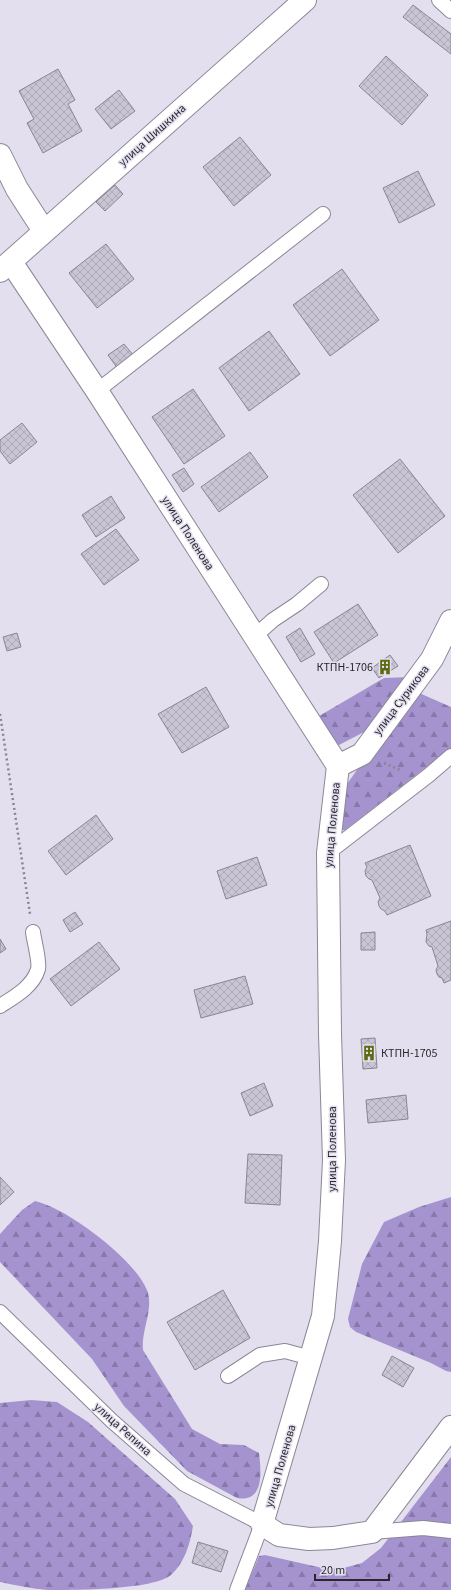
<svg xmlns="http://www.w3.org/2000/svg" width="451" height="1590" viewBox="0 0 451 1590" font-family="'Source Sans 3',sans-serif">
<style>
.forest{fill:url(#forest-firs)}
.building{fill:url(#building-cross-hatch);stroke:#898593}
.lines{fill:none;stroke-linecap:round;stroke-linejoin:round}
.lane-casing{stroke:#8b8795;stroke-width:16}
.street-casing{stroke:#8b8795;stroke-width:24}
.path{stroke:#898690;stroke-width:2.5;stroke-dasharray:2 3;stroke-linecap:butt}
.lane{stroke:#fff;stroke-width:14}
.street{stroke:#fff;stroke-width:22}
.labels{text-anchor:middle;stroke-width:3;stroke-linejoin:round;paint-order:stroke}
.street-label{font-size:12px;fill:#2a282e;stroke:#e3dfee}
.poi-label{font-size:12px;fill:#2a282e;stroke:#e3dfee;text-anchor:end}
</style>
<defs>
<pattern id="forest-firs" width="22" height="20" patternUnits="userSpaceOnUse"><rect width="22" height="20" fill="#a593d0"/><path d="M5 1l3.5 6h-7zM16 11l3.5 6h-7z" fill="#8778a9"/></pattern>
<pattern id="building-cross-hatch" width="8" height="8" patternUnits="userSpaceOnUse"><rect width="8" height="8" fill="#c9c5d4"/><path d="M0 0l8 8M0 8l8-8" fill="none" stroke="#ada9b6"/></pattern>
</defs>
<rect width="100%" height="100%" fill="#e3dfee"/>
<g class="forest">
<path d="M409,677L381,714L364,732L339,745L328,743L314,719L384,678Z"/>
<path d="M417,692L451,707V748L345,830H340L335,801L364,760Z"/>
<path d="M451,1197V1372L446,1371L431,1363L356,1332L350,1327L348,1319L362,1264L384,1222L419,1207Z"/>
<path d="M35,1201C67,1208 138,1261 148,1293C153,1311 141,1331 143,1350L192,1429L220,1444L244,1445L259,1453C261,1470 265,1503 237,1498L187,1471L124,1406L92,1359L0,1262V1234L22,1210Z"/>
<path d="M31,1400L57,1402L88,1422L175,1499L193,1526C190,1544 185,1562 171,1575C153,1590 74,1590 48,1590C32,1589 16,1585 0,1582V1403Z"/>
<path d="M451,1457V1590H245L259,1556L265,1555L318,1567L340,1569L362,1563L381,1548Z"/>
</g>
<g class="building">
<path d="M413,5L451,34V54L403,17Z"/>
<path d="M386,56L428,95L402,125L359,86Z"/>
<path d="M58,69L75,100L68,104L82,131L43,153L27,123L34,119L19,91Z"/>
<path d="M119,90L135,111L111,129L95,109Z"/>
<path d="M240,137L271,175L234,206L203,167Z"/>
<path d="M418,171L435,205L399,223L383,188Z"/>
<path d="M115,185L123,194L105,211L96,202Z"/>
<path d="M106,244L134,279L97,308L69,273Z"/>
<path d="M342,269L379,320L330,356L293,305Z"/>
<path d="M269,331L300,374L249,411L219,368Z"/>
<path d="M124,344L134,356L118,369L108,355Z"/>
<path d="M193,389L225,436L184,464L152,417Z"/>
<path d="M22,423L37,442L10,464L0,451V440Z"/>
<path d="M250,452L268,477L219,512L201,487Z"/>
<path d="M400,459L445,516L398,553L353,495Z"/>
<path d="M184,468L194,484L183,492L172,475Z"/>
<path d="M111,496L125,518L96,537L82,515Z"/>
<path d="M116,529L139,560L104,585L81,554Z"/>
<path d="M358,604L378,635L334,663L314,632Z"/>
<path d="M300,628L315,654L301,662L286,637Z"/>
<path d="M17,633L21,647L7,651L3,637Z"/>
<path d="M390,655L398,666L379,678L372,668Z"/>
<path d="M206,687L229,727L182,753L158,714Z"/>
<path d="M96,815L113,839L66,875L48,851Z"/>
<path d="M410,845L431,896L387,915L385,911L381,909L379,906L378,902L380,898L372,880L369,879L366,876L365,871L367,867L365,863Z"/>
<path d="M257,857L267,885L226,899L217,871Z"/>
<path d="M75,912L83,924L70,932L63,920Z"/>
<path d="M451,921V980L444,983L442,978L439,977L437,974L436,970L438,966L432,947L429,946L426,942L427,934L426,930Z"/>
<path d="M375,932V950H361V933Z"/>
<path d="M0,939L6,949L0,953Z"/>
<path d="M99,942L120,969L71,1006L50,979Z"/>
<path d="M245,976L253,1004L201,1018L194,990Z"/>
<path d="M375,1038L377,1068L363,1069L361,1039Z"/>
<path d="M264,1083L273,1106L250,1116L241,1093Z"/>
<path d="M406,1095L408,1119L368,1123L366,1100Z"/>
<path d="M248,1154L282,1155L280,1205L245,1203Z"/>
<path d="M0,1177L14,1192L0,1205Z"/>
<path d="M223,1290L250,1338L195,1370L167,1322Z"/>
<path d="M392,1356L414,1368L403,1387L382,1375Z"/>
<path d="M198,1542L228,1551L221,1572L192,1563Z"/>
</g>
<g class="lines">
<g class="lane-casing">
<g id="lane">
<path d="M439,0L451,11"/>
<path d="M97,391L323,214"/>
<path d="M254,637L273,620L297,604L321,584"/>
<path d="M328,853L429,775L451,756"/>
<path d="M0,1006C14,997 33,987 38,969C40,962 34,941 33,932"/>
<path d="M0,1312L112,1421L184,1484L262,1524L237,1590"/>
<path d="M228,1376L260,1355L285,1351L311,1358"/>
<path d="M372,1532L423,1528L451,1531"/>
</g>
</g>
<g class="street-casing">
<g id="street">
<path d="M0,155L17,189L44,231"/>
<path d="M11,262L97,391L338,766L328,853L330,1034L334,1160L330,1241L323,1316L262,1524L279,1535L309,1539L333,1538L372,1532L451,1427"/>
<path d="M0,271L305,0"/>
<path d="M338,766L362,754L432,659L451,621"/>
</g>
</g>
<g class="path">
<path d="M0,714L30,914"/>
<path d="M384,763L402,771"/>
</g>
<use href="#lane" class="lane"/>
<use href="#street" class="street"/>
</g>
<defs>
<g id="building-bare" transform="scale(1.2)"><path d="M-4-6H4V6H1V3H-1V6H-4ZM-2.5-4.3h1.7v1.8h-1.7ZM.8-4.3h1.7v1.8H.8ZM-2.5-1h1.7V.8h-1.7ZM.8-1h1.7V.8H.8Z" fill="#5f6b12" stroke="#e3dfee" stroke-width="2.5" paint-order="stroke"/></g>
</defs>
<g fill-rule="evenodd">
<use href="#building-bare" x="385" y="667"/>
<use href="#building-bare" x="369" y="1053"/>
</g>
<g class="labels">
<g class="street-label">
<text transform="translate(152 135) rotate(-42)" y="4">улица Шишкина</text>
<text transform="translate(188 533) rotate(57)" y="4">улица Поленова</text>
<text transform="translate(401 700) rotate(-53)" y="4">улица Сурикова</text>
<text transform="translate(332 825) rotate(-85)" y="4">улица Поленова</text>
<text transform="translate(332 1149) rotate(-90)" y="4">улица Поленова</text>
<text transform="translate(123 1429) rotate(42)" y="4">улица Репина</text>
<text transform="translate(280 1466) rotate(-74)" y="4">улица Поленова</text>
</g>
<g class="poi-label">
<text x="373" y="671">КТПН-1706</text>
<text x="381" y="1057" text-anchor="start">КТПН-1705</text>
</g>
</g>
<path d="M315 1574v6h74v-6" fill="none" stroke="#2a282e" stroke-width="2"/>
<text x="321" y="1574" font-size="12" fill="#2a282e" stroke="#e3dfee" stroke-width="3" paint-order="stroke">20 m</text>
</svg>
